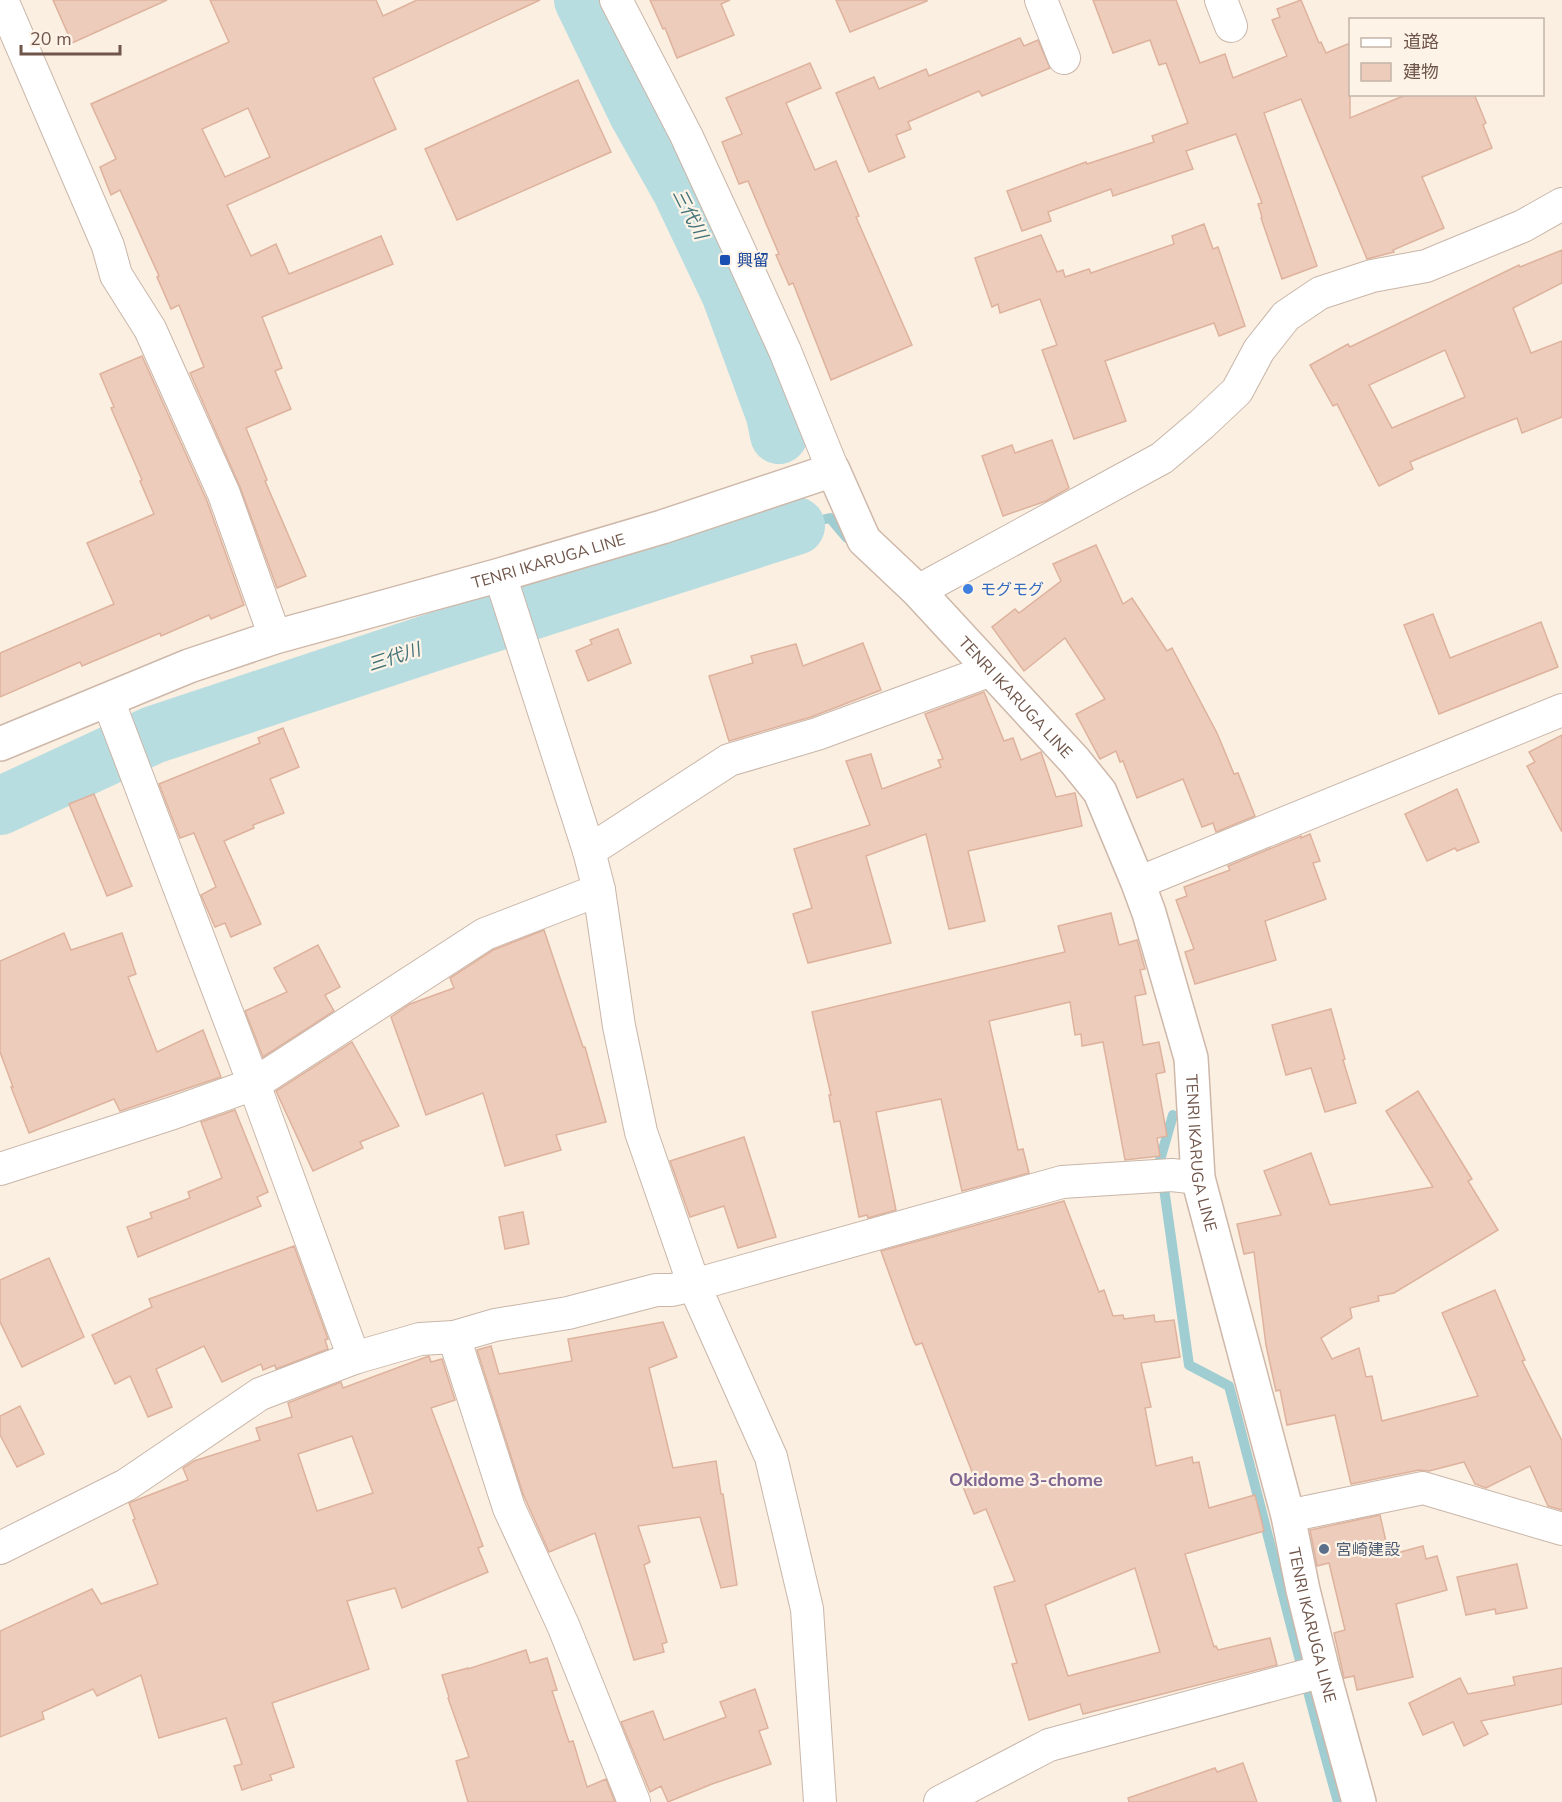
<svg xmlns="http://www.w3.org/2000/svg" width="1562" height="1802" viewBox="0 0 1562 1802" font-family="'Nunito Sans','Noto Sans JP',sans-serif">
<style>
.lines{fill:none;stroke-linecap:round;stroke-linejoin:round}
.stream{stroke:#9fcdd2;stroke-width:10}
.river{stroke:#b8dde1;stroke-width:58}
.building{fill:#edccbb;stroke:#deb29d;stroke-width:1.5;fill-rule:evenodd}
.street-casing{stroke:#c9b6a9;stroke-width:34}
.secondary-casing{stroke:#ceb8aa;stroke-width:36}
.street{stroke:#fff;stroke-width:32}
.secondary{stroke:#fff;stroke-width:33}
.transit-dot{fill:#1a4fb4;stroke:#fdf3e7;stroke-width:2}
.shop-dot{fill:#3f7fe0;stroke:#fdf3e7;stroke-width:2}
.service-dot{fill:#5c6f8a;stroke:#fdf3e7;stroke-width:2}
.labels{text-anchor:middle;stroke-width:4.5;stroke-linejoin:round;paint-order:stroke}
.transit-label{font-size:16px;fill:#164399;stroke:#fdf3e7;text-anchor:start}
.street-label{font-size:16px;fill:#6f554a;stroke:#fdf3e7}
.shop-label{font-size:16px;fill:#366cbe;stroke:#fdf3e7;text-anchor:start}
.service-label{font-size:16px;fill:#4e5e75;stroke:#fdf3e7;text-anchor:start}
.water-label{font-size:18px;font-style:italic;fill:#43747a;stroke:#fdf3e7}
.neighbourhood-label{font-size:18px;font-weight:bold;fill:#816692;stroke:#fdf3e7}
</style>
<rect width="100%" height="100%" fill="#faefe1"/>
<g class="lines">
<g class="stream">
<path d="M796,526L830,518L847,538"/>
<path d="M1173,1115L1160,1160L1189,1365L1229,1386C1266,1524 1299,1664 1338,1802"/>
</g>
<g class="river">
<path d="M583,0L637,112L681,190L730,293L775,415L779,435"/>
<path d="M0,806L153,735L440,640L796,526"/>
</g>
</g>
<g class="building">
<path d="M53,0H167L72,43Z"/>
<path d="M210,0H376L383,16L417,0H540L373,78L396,129L227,205L251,256L276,244L289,274L381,236L393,264L262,317L282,368L275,371L291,409L246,428L267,480L265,481L306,576L277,588L240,487L190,373L204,367L179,305L171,309L157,277L159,276L120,190L111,195L100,167L116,159L91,104L229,42ZM248,108L270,157L225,177L202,129Z"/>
<path d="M650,0H730L721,4L734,35L677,58L665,28L663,29Z"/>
<path d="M836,0H927V1L850,32Z"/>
<path d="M1093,0H1176L1200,63L1225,54L1233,78L1287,56L1272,20L1280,17L1277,9L1301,0L1319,43L1321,42L1326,53L1350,43V118L1408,94H1474L1486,123L1483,125L1492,148L1422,177L1444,228L1393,250L1394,252L1367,259L1301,99L1264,113L1317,266L1282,279L1261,218L1262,217L1258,204L1262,203L1236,134L1186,151L1193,169L1113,196L1111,189L1048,212L1051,221L1022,231L1007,191L1086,162L1087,164L1154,142L1152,136L1188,123L1166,63L1159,65L1150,40L1113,53Z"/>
<path d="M1020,38L1024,46L1038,40L1050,68L982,96L979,91L908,122L911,129L896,135L905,157L869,172L836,93L874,77L879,89L926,69L929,76Z"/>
<path d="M810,63L821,88L786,103L815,170L836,161L859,216L856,217L912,345L831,380L793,283L789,285L776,255L779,254L748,181L739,184L722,142L742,134L726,98Z"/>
<path d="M578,80L611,152L457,220L425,149Z"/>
<path d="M1204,224L1213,249L1218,247L1245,326L1219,336L1214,323L1105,361L1126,421L1074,439L1042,350L1057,345L1040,299L1000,313L998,304L992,307L975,258L1041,235L1057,272L1063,270L1065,277L1089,269L1091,273L1174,244L1172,236Z"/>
<path d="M1562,250V283L1513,308L1531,353L1562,341V417L1522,433L1517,418L1484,431L1410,462L1413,469L1379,486L1337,404L1333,406L1310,365L1348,344L1350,347L1519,265L1520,267ZM1445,350L1465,397L1392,428L1369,385Z"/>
<path d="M142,356L207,501L244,605L211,619L209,615L161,636L160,633L82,666L80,662L0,697V653L114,604L87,543L154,514L140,481L142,480L111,408L114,407L100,374Z"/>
<path d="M1052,440L1069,488L1046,501L1003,516L982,456L1012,445L1015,453Z"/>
<path d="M1096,545L1123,604L1132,598L1167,651L1172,648L1217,733L1234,774L1238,773L1255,816L1216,832L1213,823L1202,827L1183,779L1137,798L1123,761L1120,762L1116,751L1100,759L1076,714L1105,699L1065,638L1024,671L992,627L1015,609L1019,613L1061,581L1053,564Z"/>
<path d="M1433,614L1450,658L1541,622L1558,667L1439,714L1404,625Z"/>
<path d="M618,629L631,663L588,681L576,651L592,644L590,640Z"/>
<path d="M863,643L881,690L811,717L729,741L709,676L753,663L751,656L796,644L803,666Z"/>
<path d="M984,692L1004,741L1013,738L1021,760L1041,752L1056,797L1075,793L1082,826L968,851L985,921L949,929L926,834L866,856L891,943L808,963L793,914L812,908L794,849L870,825L846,761L871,754L882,789L941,767L938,760L943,759L925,714Z"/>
<path d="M283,728L299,767L270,779L284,813L253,825L254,828L224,841L261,924L231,937L225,923L215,927L201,895L216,887L194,833L180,838L159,784L260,743L258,738Z"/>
<path d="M1562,735V832L1527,766L1535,762L1529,752Z"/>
<path d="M1457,789L1479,842L1457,851L1455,848L1427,861L1405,814Z"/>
<path d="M94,794L132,886L107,896L69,804Z"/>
<path d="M1310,834L1320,861L1313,863L1326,899L1265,921L1276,960L1195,984L1185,952L1194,949L1176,900L1187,896L1184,887L1230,870L1228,866L1301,836V838Z"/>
<path d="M1111,913L1119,945L1137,940L1145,969L1140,970L1146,994L1135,996L1143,1045L1159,1042L1165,1072L1156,1074L1167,1136L1157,1138L1160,1156L1125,1160L1103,1042L1082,1046L1081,1034L1075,1035L1070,1002L989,1021L1018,1150L1023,1149L1029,1173L962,1191L941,1099L876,1112L896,1210L868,1218L867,1215L859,1217L840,1121L834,1122L829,1095H831L812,1012L1065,952L1058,926Z"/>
<path d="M544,930L583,1047H585L606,1122L556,1135L561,1150L505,1166L483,1093L426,1115L391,1017L410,1004L454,988L450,978L493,950Z"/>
<path d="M64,933L71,950L122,933L136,974L128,977L157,1052L203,1030L221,1077L120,1111L114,1099L29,1133L11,1087H13L0,1052V961Z"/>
<path d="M318,945L340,987L325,995L334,1011L263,1057L245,1011L287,992L274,968Z"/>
<path d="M1331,1009L1345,1059L1343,1060L1356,1103L1325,1112L1311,1068L1286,1075L1272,1025Z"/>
<path d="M352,1042L399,1126L360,1142L363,1148L313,1171L276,1091Z"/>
<path d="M1418,1091L1472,1179L1468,1181L1498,1230L1394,1293L1378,1296L1379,1301L1350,1308L1352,1318L1321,1338L1332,1359L1359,1348L1366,1377L1372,1376L1382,1421L1478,1396L1442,1313L1495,1290L1525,1360L1522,1361L1562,1441V1510L1548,1506L1530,1466L1486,1488L1475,1484L1464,1462L1429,1471L1419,1470L1351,1484L1335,1415L1287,1425L1280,1390L1276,1391L1266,1345L1254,1252L1244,1254L1237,1224L1281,1215L1264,1171L1311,1153L1330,1205L1433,1187L1386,1111Z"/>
<path d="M235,1110L268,1192L257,1197L261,1206L138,1257L127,1227L152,1218L150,1213L190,1198L188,1192L222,1178L201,1122Z"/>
<path d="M744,1137L776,1237L738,1248L724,1206L690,1217L670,1161Z"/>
<path d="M1064,1201L1099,1292L1104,1290L1113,1316L1123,1315L1124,1319L1154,1315L1155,1322L1174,1320L1180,1357L1141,1363L1151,1407L1145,1408L1156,1466L1192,1457L1193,1463L1199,1462L1209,1508L1255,1495L1264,1531L1185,1554L1214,1647L1216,1646L1218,1650L1270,1638L1277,1665L1083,1714L1080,1704L1029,1720L1012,1664L1017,1663L994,1587L1015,1581L986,1509L974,1514L961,1482L974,1477L922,1343L916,1345L914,1342L881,1251ZM1135,1568L1160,1652L1068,1676L1045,1605Z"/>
<path d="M523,1212L529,1244L505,1249L499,1217Z"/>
<path d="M294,1246L328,1339L325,1340L328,1349L276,1369L275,1365L263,1370L261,1364L222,1382L204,1346L156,1369L172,1407L148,1417L130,1376L115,1384L92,1335L152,1307L149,1299Z"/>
<path d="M49,1258L84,1337L22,1367L0,1322V1280Z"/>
<path d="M663,1322L677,1357L649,1368L673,1468L716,1461L721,1494H723L737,1585L721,1588L700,1517L638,1526L650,1562L644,1565L667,1642L662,1644L664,1652L634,1660L595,1533L549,1552L523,1494L477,1350L491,1346L499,1374L572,1361L568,1339Z"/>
<path d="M429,1356L431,1362L442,1359L455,1400L431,1408L483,1546L478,1548L488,1572L402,1608L395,1588L347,1601L369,1669L272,1703L294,1767L270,1775L272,1780L242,1790L234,1766L242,1764L226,1718L159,1738L141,1675L97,1696L93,1689L42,1712L44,1719L0,1737V1631L92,1589L101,1604L158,1584L133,1520L135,1519L129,1503L188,1480L183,1468L194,1461L260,1440L256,1428L292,1417L288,1403L341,1382L343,1388ZM352,1436L373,1493L317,1511L298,1454Z"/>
<path d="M20,1406L44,1454L17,1467L0,1435V1416Z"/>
<path d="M1380,1515L1389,1555L1423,1546L1426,1559L1437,1556L1447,1590L1396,1604L1413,1677L1357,1690L1354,1676L1344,1678L1334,1633L1345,1630L1329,1563L1317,1566L1310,1530Z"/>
<path d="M1517,1564L1527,1608L1496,1614L1495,1609L1466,1615L1457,1577Z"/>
<path d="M526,1650L530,1663L547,1658L557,1690L552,1691L569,1742L573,1741L587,1787L606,1779L615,1802H468L456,1761L469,1757L448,1698L449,1697L442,1675L468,1668V1669Z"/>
<path d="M1562,1668V1704L1481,1721L1488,1734L1464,1746L1453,1722L1423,1735L1409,1703L1460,1678L1468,1694L1515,1685L1513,1677Z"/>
<path d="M755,1689L768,1728L759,1731L771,1764L712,1784L668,1802L661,1786L650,1792L621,1722L653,1711L664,1740L726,1717L720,1702Z"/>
<path d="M1243,1763L1257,1802H1129L1128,1798L1215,1768L1217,1772Z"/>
</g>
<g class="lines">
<g class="street-casing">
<g id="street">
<path d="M2,0L108,246L116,275L150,329L224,494L275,637"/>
<path d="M616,0L686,135L735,241L785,351L833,470"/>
<path d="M1041,0L1064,58"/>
<path d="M1221,0L1231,26"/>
<path d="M500,575L589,851L599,890L619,1026L641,1132L694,1285L771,1457L807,1609L820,1802"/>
<path d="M918,591L1162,458L1202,424L1237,391L1259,350L1286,316L1320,293L1372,276L1426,266L1523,226L1562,204"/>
<path d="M108,700L254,1084L354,1358"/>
<path d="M589,851L729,760L817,734L991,670"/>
<path d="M1138,883L1562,710"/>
<path d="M0,1169L173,1113L254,1084L485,934L599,890"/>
<path d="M454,1337L509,1508L563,1625L634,1802"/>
<path d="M1288,1516L1423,1488L1562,1529"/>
<path d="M0,1548L126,1485L260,1394L354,1358L420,1339L454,1337L495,1325L568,1313L656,1290H672L694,1285L1062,1182L1172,1175L1198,1178"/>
<path d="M940,1802L1049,1745L1323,1671"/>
</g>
</g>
<g class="secondary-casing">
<g id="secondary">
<path id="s1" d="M0,744L189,666L275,637L500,575L662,527L833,470L864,540L918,591L1075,761L1100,792L1138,883L1149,913L1191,1058L1198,1178L1288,1516L1303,1590L1323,1671L1359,1802"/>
</g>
</g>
<use href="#street" class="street"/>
<use href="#secondary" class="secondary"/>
</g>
<rect class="transit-dot" x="719" y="254" width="12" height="12" rx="3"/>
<circle class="shop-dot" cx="968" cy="589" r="6"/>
<circle class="service-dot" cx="1324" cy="1549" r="6"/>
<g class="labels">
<g class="transit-label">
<text x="737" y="266">興留</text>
</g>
<g class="street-label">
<text dy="6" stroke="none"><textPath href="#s1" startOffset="579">TENRI IKARUGA LINE</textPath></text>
<text dy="6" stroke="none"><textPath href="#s1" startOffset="1173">TENRI IKARUGA LINE</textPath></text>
<text dy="6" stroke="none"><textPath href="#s1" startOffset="1677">TENRI IKARUGA LINE</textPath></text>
<text dy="6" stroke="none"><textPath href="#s1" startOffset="2163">TENRI IKARUGA LINE</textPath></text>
</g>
<g class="shop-label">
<text x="980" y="595">モグモグ</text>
</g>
<g class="service-label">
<text x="1336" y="1555">宮崎建設</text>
</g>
<g class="water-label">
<text transform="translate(690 214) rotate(63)" y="6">三代川</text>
<text transform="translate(394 657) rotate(-18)" y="6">三代川</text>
</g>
<g class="neighbourhood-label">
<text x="1026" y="1486">Okidome 3-chome</text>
</g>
</g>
<rect x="1349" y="18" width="195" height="78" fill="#fdf3e7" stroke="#c4b4a8" stroke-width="1.5"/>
<rect x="1361" y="38" width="30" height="9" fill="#ffffff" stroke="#c4b4a8" stroke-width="1.5"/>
<text x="1403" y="48" font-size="18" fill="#6f554a">道路</text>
<rect x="1361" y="63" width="30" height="18" fill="#edccbb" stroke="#c4b4a8" stroke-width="1.5"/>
<text x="1403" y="78" font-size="18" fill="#6f554a">建物</text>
<path d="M21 45v9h99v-9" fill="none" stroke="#6f554a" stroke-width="3"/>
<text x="30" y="45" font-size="18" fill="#6f554a" stroke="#fdf3e7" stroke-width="4.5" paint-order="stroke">20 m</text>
</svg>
